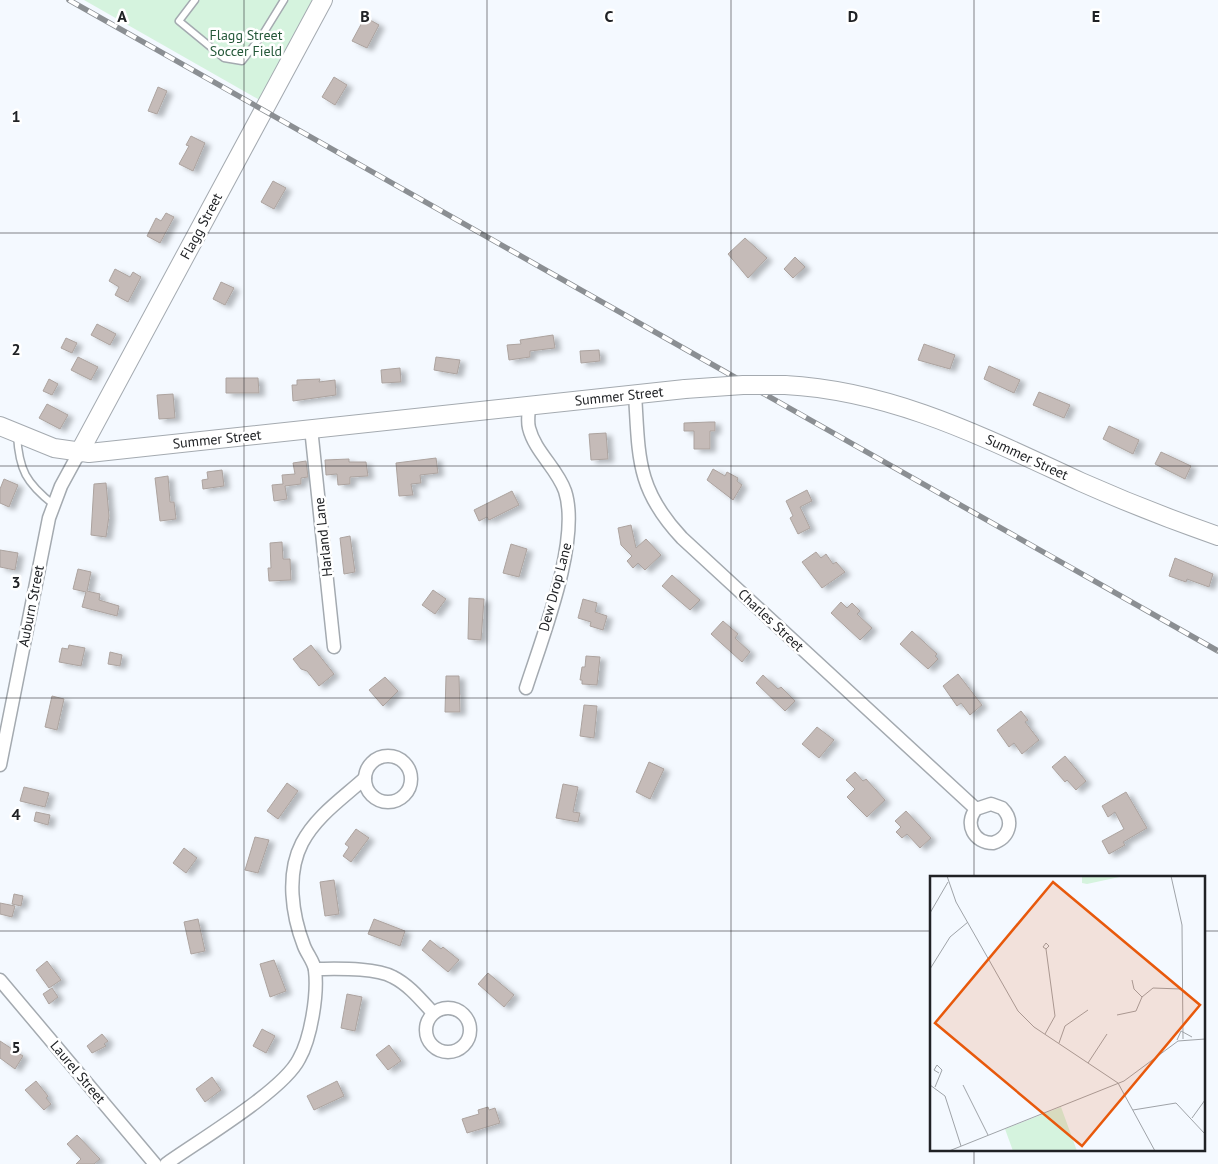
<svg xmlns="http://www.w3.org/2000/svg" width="1218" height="1164" viewBox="0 0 1218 1164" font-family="'PT Sans',sans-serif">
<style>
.green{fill:#d5f3de}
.building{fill:#c5bbb8;stroke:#aca39f;filter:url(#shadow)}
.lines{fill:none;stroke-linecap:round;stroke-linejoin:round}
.lane-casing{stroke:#a4aab0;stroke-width:9}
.street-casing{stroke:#a4aab0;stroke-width:15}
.secondary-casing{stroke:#a4aab0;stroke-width:20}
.lane{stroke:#fff;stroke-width:6}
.street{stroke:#fff;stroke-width:12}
.secondary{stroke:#fff;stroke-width:18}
.rail-casing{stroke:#8b8f93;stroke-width:5.5}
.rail{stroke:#fff;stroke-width:4;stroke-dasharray:11;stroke-linecap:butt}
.secondary-bridge-casing{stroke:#a4aab0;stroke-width:20;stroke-linecap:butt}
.secondary-bridge{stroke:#fff;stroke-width:18}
.grid{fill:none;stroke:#202225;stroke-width:1;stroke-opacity:0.55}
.labels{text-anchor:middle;stroke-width:5;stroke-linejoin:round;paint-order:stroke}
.park-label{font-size:14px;fill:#255839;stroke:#fff}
.street-label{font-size:14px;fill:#202225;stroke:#fff}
.inset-road{fill:none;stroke:#9fa3a8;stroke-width:1}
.view{fill:#e8590c;fill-opacity:0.15;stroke:#e8590c;stroke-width:2.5}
.inset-edge{fill:none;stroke:#202225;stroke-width:2.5}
.grid-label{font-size:16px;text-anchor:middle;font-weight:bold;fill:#202225;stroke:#fff;stroke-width:5;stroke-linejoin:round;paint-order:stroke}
</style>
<defs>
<filter id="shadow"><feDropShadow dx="5.5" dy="3" stdDeviation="2.5" flood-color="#0004"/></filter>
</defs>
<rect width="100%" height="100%" fill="#f4f9ff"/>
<path class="green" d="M84,0H318L263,102Z"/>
<g class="building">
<path d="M365,17L379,25L367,48L352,41Z"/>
<path d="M334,77L347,85L335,105L322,97Z"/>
<path d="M158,87L167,91L157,114L148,111Z"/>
<path d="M191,136L205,143L193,171L179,164L189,146L186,145Z"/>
<path d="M273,181L286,188L274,209L261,202Z"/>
<path d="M166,213L174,217L160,243L147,236L156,218L161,221Z"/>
<path d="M745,238L767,258L748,278L728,254Z"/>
<path d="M795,257L805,267L793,278L784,269Z"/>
<path d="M115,269L130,277L133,272L141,277L128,302L115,295L119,287L109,281Z"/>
<path d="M221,282L234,288L225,305L213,299Z"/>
<path d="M97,324L116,334L110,345L91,335Z"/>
<path d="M553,335L555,348L530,351V357L509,360L507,345L521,344L520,340Z"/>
<path d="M66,338L77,343L72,353L61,348Z"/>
<path d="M924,344L955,355L950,369L918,360Z"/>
<path d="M599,350L600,361L581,363L580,351Z"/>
<path d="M78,357L98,367L91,380L71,370Z"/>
<path d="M436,357L460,360L457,374L434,370Z"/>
<path d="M989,366L1020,380L1014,393L984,379Z"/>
<path d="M400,368L401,382L382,383L381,370Z"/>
<path d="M226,378H258L259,393H226Z"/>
<path d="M49,379L58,384L52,395L43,391Z"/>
<path d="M320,379L319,382L335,380L336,395L293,401L292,385H297V380Z"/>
<path d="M1039,392L1070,405L1064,418L1033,405Z"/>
<path d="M173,394L175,418L159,419L157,395Z"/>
<path d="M47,404L68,415L60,429L39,418Z"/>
<path d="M710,422H715V431H710V449H694V431H684V423Z"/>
<path d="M1109,426L1139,440L1133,454L1103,439Z"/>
<path d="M606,433L608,459L591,460L589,434Z"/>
<path d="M1161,452L1191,466L1185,479L1155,464Z"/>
<path d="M436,458L438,473L420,475L421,483L411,484L413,495L399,496L396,463Z"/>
<path d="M349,459V462H366L368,476L350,477V484L338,485L337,474L326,475L325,460Z"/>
<path d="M306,461L308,477L301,478V484L285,486L287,499L274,501L272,485L283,484L282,475L295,474L293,463Z"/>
<path d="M713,469L725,476L727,472L738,478L737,481L742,485L733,500L707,480Z"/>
<path d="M222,470L224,486L203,489L202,480L208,479L207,472Z"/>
<path d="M168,476L170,502H174L176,519L160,521L155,478Z"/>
<path d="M4,479L18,485L9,507L0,503V489Z"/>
<path d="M106,483L109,516L106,537L91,535L94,484Z"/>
<path d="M807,490L812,501L800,507L810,528L798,534L790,518L793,516L786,501Z"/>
<path d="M512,491L519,505L489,520L487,517L479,521L474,510Z"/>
<path d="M631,525L636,548L646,539L661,555L645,570L638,563L633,568L627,561L632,556L621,545L618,528Z"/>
<path d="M350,536L355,572L344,574L340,538Z"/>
<path d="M282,542L283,559H290L291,580L269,581L268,568H271L270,543Z"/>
<path d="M511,544L527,549L519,577L503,573Z"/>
<path d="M0,550L18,553L15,570L0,567Z"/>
<path d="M816,552L821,558L826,554L833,564L836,562L845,572L822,588L802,562Z"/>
<path d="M1175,558L1213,574L1209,587L1187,579L1186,582L1169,576Z"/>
<path d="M78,569L91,572L87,591L100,594L99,600L119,606L117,616L82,607L86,592L73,589Z"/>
<path d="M672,575L700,600L690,610L662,586Z"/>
<path d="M433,590L446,599L435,614L422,605Z"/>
<path d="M469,598L484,599L481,640L468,639Z"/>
<path d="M583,599L597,603L595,612L607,616L603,630L590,626L591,622L578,618Z"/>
<path d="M841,602L847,608L852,603L860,611L857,614L872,628L860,640L831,613Z"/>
<path d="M723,621L738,634L735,638L750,652L742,662L711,634Z"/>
<path d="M912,631L937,654L935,656L938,659L928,669L900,644Z"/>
<path d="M69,645L85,648L81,666L59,662L62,648L68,649Z"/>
<path d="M311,645L334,674L319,686L307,671L301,669L293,659Z"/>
<path d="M110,652L122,655L120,666L108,664Z"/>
<path d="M586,656L600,657L597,685L582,684V680H580L582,667H585Z"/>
<path d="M958,674L982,705L970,715L961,703L957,706L943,686Z"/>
<path d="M763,675L778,689L781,687L795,701L785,711L756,683Z"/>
<path d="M446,676H459L460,712H445Z"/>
<path d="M385,677L398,691L383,706L369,690Z"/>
<path d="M52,696L64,699L57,730L45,727Z"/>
<path d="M584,705L597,706L594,738L580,736Z"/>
<path d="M1021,711L1028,720L1025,722L1039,740L1022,754L1014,743L1009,747L997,730Z"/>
<path d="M817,727L834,740L819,758L802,744Z"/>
<path d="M1065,756L1086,781L1076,790L1067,780L1065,782L1052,767Z"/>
<path d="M649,762L664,769L650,799L636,792Z"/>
<path d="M855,772L863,781L866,779L885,800L867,817L847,797L855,789L846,780Z"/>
<path d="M287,783L298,791L278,819L267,811Z"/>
<path d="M563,784L578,787L573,812L580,813L578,822L556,818Z"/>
<path d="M24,787L49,793L45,807L20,801Z"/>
<path d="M1126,792L1147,828L1123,842L1125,845L1109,854L1102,841L1124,829L1115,812L1108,817L1102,806Z"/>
<path d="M906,811L931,838L920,848L907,834L902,838L896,832L901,827L895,821Z"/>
<path d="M36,812L50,815L48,825L34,821Z"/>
<path d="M356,829L369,838L351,862L343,856L349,847L345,844Z"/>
<path d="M255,837L269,840L258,873L245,870Z"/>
<path d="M184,848L197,858L186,873L173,863Z"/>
<path d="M334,880L339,914L325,916L320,882Z"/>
<path d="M14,894L23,896L21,906L12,904Z"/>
<path d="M0,903L15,906L12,917L0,914Z"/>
<path d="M198,919L205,951L191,954L184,922Z"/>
<path d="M374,919L405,931L400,946L368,934Z"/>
<path d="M430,940L441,949L443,947L459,960L448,972L422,950Z"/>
<path d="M274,960L286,991L270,997L260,964Z"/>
<path d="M47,961L61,980L49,988L36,970Z"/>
<path d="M488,973L514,995L504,1007L478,984Z"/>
<path d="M52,988L58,997L49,1004L43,994Z"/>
<path d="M347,994L362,997L355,1031L341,1028Z"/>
<path d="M262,1029L275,1036L266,1053L253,1046Z"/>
<path d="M102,1034L108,1041L104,1044L106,1046L92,1053L87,1046Z"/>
<path d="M0,1041L23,1056L15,1069L0,1058Z"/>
<path d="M389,1045L401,1061L388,1070L376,1055Z"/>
<path d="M212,1077L221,1090L205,1102L196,1089Z"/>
<path d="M36,1081L48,1096L46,1098L51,1104L44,1110L25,1090Z"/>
<path d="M337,1081L344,1096L314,1110L307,1096Z"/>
<path d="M488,1107L489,1110L495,1108L500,1123L467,1133L462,1119L479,1114L478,1110Z"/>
<path d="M77,1135L100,1159L94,1164H76L81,1159L67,1144Z"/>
</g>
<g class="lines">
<g class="lane-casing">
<g id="lane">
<path d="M195,0L179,21L224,58L242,61L263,34L284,0"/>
<path d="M17,435C19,470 26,483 54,505"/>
</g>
</g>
<g class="street-casing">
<g id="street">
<path d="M635,394C639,457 636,489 682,538L976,809C964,824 974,843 993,843C1009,838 1015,821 1002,808L991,804L976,809"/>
<path d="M311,428L334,647"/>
<path d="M526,688C542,638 581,540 565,491C557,468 535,452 529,428C527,421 529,412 529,405"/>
<circle cx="388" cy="779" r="23"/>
<path d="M0,765L49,518L61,486L79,453"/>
<path d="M315,969C335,969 375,967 393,977C409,985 421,1000 433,1013"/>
<path d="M0,980L155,1164"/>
<circle cx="448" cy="1030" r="22"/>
<path d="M166,1164C198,1141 283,1091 299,1059C311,1038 318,994 315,970C314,962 307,954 304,946C292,915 286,874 302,843C316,816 343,798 365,778"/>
</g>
</g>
<g class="secondary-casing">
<g id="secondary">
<path d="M785,385C894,391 983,437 1081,482C1126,502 1172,520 1218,536"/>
<path d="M0,426L54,448L89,453L685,389"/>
<path d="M79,453L323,0"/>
</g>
</g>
<use href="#lane" class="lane"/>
<use href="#street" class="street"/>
<use href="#secondary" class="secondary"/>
<g class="rail-casing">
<path id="rail" d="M69,0L1218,651"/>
</g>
<use href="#rail" class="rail"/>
<g class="secondary-bridge-casing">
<path id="secondary-bridge" d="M685,389L743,385H785"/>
</g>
<use href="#secondary-bridge" class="secondary-bridge"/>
</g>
<path class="grid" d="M244,0V1164M487,0V1164M731,0V1164M974,0V878M0,233H1218M0,466H1218M0,698H1218M0,931H932M1204,931H1218M974,1150V1164"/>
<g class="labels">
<g class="park-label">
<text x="246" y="40">Flagg Street<tspan x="246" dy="16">Soccer Field</tspan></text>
</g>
<g class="street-label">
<text transform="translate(201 226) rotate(-62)" y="5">Flagg Street</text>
<text transform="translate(619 396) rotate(-6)" y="5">Summer Street</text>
<text transform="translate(217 439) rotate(-6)" y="5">Summer Street</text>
<text transform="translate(1027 457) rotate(25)" y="5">Summer Street</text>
<text transform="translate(323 537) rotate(-96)" y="5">Harland Lane</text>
<text transform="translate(555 587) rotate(-75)" y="5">Dew Drop Lane</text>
<text transform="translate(31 606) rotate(-79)" y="5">Auburn Street</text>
<text transform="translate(771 620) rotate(43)" y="5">Charles Street</text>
<text transform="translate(78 1072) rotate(50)" y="5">Laurel Street</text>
</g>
</g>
<g transform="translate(930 876)">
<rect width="275" height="275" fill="#f4f9ff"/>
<path d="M152,0H194L157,8L152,7ZM131,231L147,275H83L75,253Z" fill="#d5f3de"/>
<path class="inset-road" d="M17,0L26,26L88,135L104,151L188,207L225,275M241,0L252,49L253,163M0,37L18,6M0,93L20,61L38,46M202,104L204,113L212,121M187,139L206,135L212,121L223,112L251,113M115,158L125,140L116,73L119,70L116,67L113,71L116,73M247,164L251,155L262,161M129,167L135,150L158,134M158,187L177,158M0,209L15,220L31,270M33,209L58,259M5,211L12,194L7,189L4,194L9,197M203,234L246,227L275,258M262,242L275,224M19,275L194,205L248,165L275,163"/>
<path class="view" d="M123,6L270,129L152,270L5,147Z"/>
<rect width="275" height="275" class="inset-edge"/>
</g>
<g class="grid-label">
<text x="122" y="22">A</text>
<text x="365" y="22">B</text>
<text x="609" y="22">C</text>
<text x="853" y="22">D</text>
<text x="1096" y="22">E</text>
<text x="16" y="122">1</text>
<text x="16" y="355">2</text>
<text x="16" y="588">3</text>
<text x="16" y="820">4</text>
<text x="16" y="1053">5</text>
</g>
</svg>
